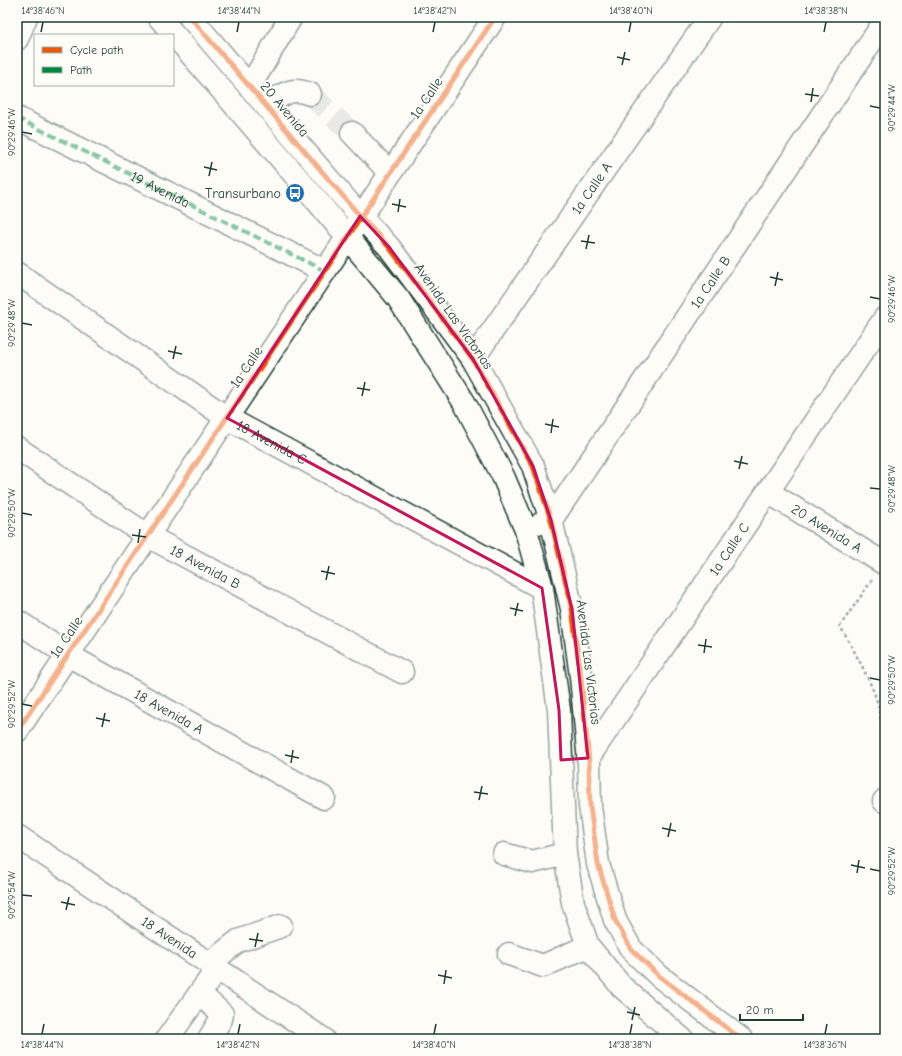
<svg xmlns="http://www.w3.org/2000/svg" width="902" height="1056" viewBox="0 0 902 1056" font-family="'Comic Neue',sans-serif">
<style>
.lines{fill:none;stroke-linecap:round;stroke-linejoin:round}
.minor-tunnel{stroke:#d1d6d0;stroke-width:22;stroke-dasharray:22 11;stroke-linecap:butt}
.minor-casing{stroke:#1f3d34;stroke-width:25}
.path{stroke:#1f3d34;stroke-width:2.5;stroke-dasharray:3 3;stroke-linecap:butt}
.minor{stroke:#fdfcf7;stroke-width:22}
.quiet{stroke:#00873e;stroke-width:4;stroke-dasharray:8 4;stroke-linecap:butt}
.cycleway-casing{stroke:#fdfcf7;stroke-width:8}
.cycleway{stroke:#e8590c;stroke-width:5}
.marked{fill:none;stroke:#c2185b;stroke-width:3;stroke-linejoin:round}
.ticks{fill:none;stroke:#1f3d34;stroke-width:1.5}
.labels{text-anchor:middle;stroke-width:4;stroke-linejoin:round;paint-order:stroke}
.street-label{font-size:14px;fill:#1f3d34;stroke:#fdfcf7}
.poi-label{font-size:14px;fill:#1f3d34;stroke:#fdfcf7;text-anchor:end}
.neatline{fill:none;stroke:#1f3d34;stroke-width:1.5}
.ticks-label{font-size:10px;text-anchor:middle;fill:#1f3d34}
</style>
<rect width="100%" height="100%" fill="#fdfcf7"/>
<filter id="ink" filterUnits="userSpaceOnUse"><feTurbulence type="fractalNoise" baseFrequency=".025" numOctaves="2"/><feDisplacementMap in="SourceGraphic" scale="8" xChannelSelector="R" yChannelSelector="G"/><feConvolveMatrix kernelMatrix="1 2 1 2 8 2 1 2 1" color-interpolation-filters="sRGB"/></filter>
<g filter="url(#ink)">
<g class="lines">
<path class="minor-tunnel" d="M310,94L352,133"/>
<g class="minor-casing">
<g id="minor">
<path d="M159,17L313,196L398,298L464,402L503,476L526,530L542,588L559,710L565,854L573,903L588,946L622,987L682,1039"/>
<path d="M190,17L360,216L389,247L473,359L533,466L551,520L572,609L581,677L589,762L590,806L598,864L615,920L631,949L659,976L741,1039"/>
<path d="M17,39L26,17"/>
<path d="M250,86L291,17"/>
<path d="M266,105C284,95 289,86 310,94"/>
<path d="M17,118L325,271"/>
<path d="M352,133L390,173"/>
<path id="s1" d="M17,273L227,418L542,588"/>
<path id="s2" d="M473,359L710,17"/>
<path id="s3" d="M17,448L148,536L402,672"/>
<path id="s4" d="M768,492L885,564"/>
<path id="s5" d="M542,523L551,520L885,21"/>
<path id="s6" d="M17,621L68,655L324,798"/>
<path d="M17,731L495,17"/>
<path id="s7" d="M588,758L885,318"/>
<path d="M884,801L885,800"/>
<path id="s8" d="M17,836L323,1039"/>
<path d="M504,854L532,862L565,854"/>
<path d="M509,954L543,966L588,946"/>
<path d="M209,964L238,941L281,926"/>
<path d="M200,994L222,1014L221,1019L209,1039"/>
<path d="M167,1039L217,969"/>
</g>
</g>
<path class="path" d="M872,580L840,626C853,649 867,673 876,698C884,724 885,752 884,779"/>
<use href="#minor" class="minor"/>
<path class="quiet" id="s9" d="M17,118L325,271"/>
<g class="cycleway-casing">
<g id="cycleway">
<path d="M190,17L360,216L389,247L473,359L533,466L551,520L572,609L581,677L589,762L590,806L598,864L615,920L631,949L659,976L741,1039"/>
<path d="M17,731L495,17"/>
</g>
</g>
<use href="#cycleway" class="cycleway"/>
</g>
</g>
<path d="M0 0H902V1056H0ZM360,216L389,247L473,359L533,466L551,520L572,609L588,758L561,760L559,710L542,588L227,418Z" fill="#fdfcf7" fill-opacity=".55" fill-rule="evenodd"/>
<path class="marked" d="M360,216L389,247L473,359L533,466L551,520L572,609L588,758L561,760L559,710L542,588L227,418Z"/>
<path class="ticks" d="M41,32L43,22M237,32L239,22M433,32L435,22M629,32L631,22M824,32L826,22M617,57L630,60M622,65L625,52M805,94L819,96M811,102L813,88M870,106L880,108M22,132L32,134M204,167L217,170M209,176L212,162M392,204L406,207M398,212L400,199M581,241L595,243M586,249L589,235M770,277L783,280M775,286L778,272M870,297L880,299M22,323L32,325M168,351L182,354M173,359L176,346M357,388L370,390M362,396L365,382M545,424L559,427M551,433L553,419M734,461L748,464M739,469L742,456M870,488L880,489M22,513L32,515M132,535L146,537M138,543L140,529M321,571L335,574M326,580L329,566M510,608L523,611M515,616L518,603M698,645L712,647M704,653L706,639M870,678L880,680M22,704L32,706M96,718L110,721M102,727L105,713M285,755L299,758M291,763L293,750M474,792L488,794M479,800L482,786M662,828L676,831M668,837L671,823M851,865L865,868M870,869L880,871M857,873L859,860M22,895L32,896M61,902L75,905M66,910L69,897M249,939L263,941M255,947L258,933M438,975L452,978M444,984L446,970M627,1012L640,1015M632,1020L635,1007M42,1034L44,1024M238,1034L240,1024M434,1034L436,1024M630,1034L632,1024M825,1034L827,1024"/>
<defs>
<g id="bus-disc" transform="scale(1)"><circle r="9.5" fill="#1f6fb2" stroke="#fdfcf7"/><path d="M-5-6H5V4H4V6H2V4H-2V6H-4V4H-5ZM-3.5-4V0h7V-4ZM-3.5 1.2v1.5H-2V1.2ZM2 1.2v1.5H3.5V1.2Z" fill="#fff"/></g>
</defs>
<g fill-rule="evenodd">
<use href="#bus-disc" x="295" y="193"/>
</g>
<g class="labels">
<g class="street-label">
<text transform="translate(426 98) rotate(-56)" y="5">1a Calle</text>
<text transform="translate(285 109) rotate(50)" y="5">20 Avenida</text>
<text dy="5" stroke="none"><textPath href="#s2" startOffset="208">1a Calle A</textPath></text>
<text dy="5" stroke="none"><textPath href="#s9" startOffset="160">19 Avenida</textPath></text>
<text dy="5" stroke="none"><textPath href="#s5" startOffset="296">1a Calle B</textPath></text>
<text transform="translate(454 316) rotate(55)" y="5">Avenida Las Victorias</text>
<text transform="translate(246 367) rotate(-56)" y="5">1a Calle</text>
<text dy="5" stroke="none"><textPath href="#s1" startOffset="306">18 Avenida C</textPath></text>
<text dy="5" stroke="none"><textPath href="#s4" startOffset="69">20 Avenida A</textPath></text>
<text dy="5" stroke="none"><textPath href="#s7" startOffset="252">1a Calle C</textPath></text>
<text dy="5" stroke="none"><textPath href="#s3" startOffset="223">18 Avenida B</textPath></text>
<text transform="translate(66 637) rotate(-56)" y="5">1a Calle</text>
<text transform="translate(589 662) rotate(83)" y="5">Avenida Las Victorias</text>
<text dy="5" stroke="none"><textPath href="#s6" startOffset="177">18 Avenida A</textPath></text>
<text dy="5" stroke="none"><textPath href="#s8" startOffset="183">18 Avenida</textPath></text>
</g>
<g class="poi-label">
<text x="281" y="198">Transurbano</text>
</g>
</g>
<rect width="902" height="1056" fill="none" stroke="#fdfcf7" stroke-width="44"/>
<rect x="34" y="34" width="140" height="52" fill="#fdfcf7" stroke="#a4b0a9"/>
<rect x="42" y="47" width="20" height="6" fill="#e8590c" stroke="#a4b0a9"/>
<text x="70" y="54" font-size="12" fill="#1f3d34">Cycle path</text>
<rect x="42" y="67" width="20" height="6" fill="#00873e" stroke="#a4b0a9"/>
<text x="70" y="74" font-size="12" fill="#1f3d34">Path</text>
<path d="M740 1014v6h63v-6" fill="none" stroke="#1f3d34" stroke-width="2"/>
<text x="746" y="1014" font-size="12" fill="#1f3d34" stroke="#fdfcf7" stroke-width="3" paint-order="stroke">20 m</text>
<rect x="22" y="22" width="858" height="1012" class="neatline"/>
<g class="ticks-label">
<text x="43" y="14">14°38'46"N</text>
<text x="239" y="14">14°38'44"N</text>
<text x="435" y="14">14°38'42"N</text>
<text x="631" y="14">14°38'40"N</text>
<text x="826" y="14">14°38'38"N</text>
<text transform="translate(891 108) rotate(-90)" y="4">90°29'44"W</text>
<text transform="translate(11 132) rotate(-90)" y="4">90°29'46"W</text>
<text transform="translate(891 299) rotate(-90)" y="4">90°29'46"W</text>
<text transform="translate(11 323) rotate(-90)" y="4">90°29'48"W</text>
<text transform="translate(891 489) rotate(-90)" y="4">90°29'48"W</text>
<text transform="translate(11 513) rotate(-90)" y="4">90°29'50"W</text>
<text transform="translate(891 680) rotate(-90)" y="4">90°29'50"W</text>
<text transform="translate(11 704) rotate(-90)" y="4">90°29'52"W</text>
<text transform="translate(891 871) rotate(-90)" y="4">90°29'52"W</text>
<text transform="translate(11 895) rotate(-90)" y="4">90°29'54"W</text>
<text x="42" y="1048">14°38'44"N</text>
<text x="238" y="1048">14°38'42"N</text>
<text x="434" y="1048">14°38'40"N</text>
<text x="630" y="1048">14°38'38"N</text>
<text x="825" y="1048">14°38'36"N</text>
</g>
</svg>
